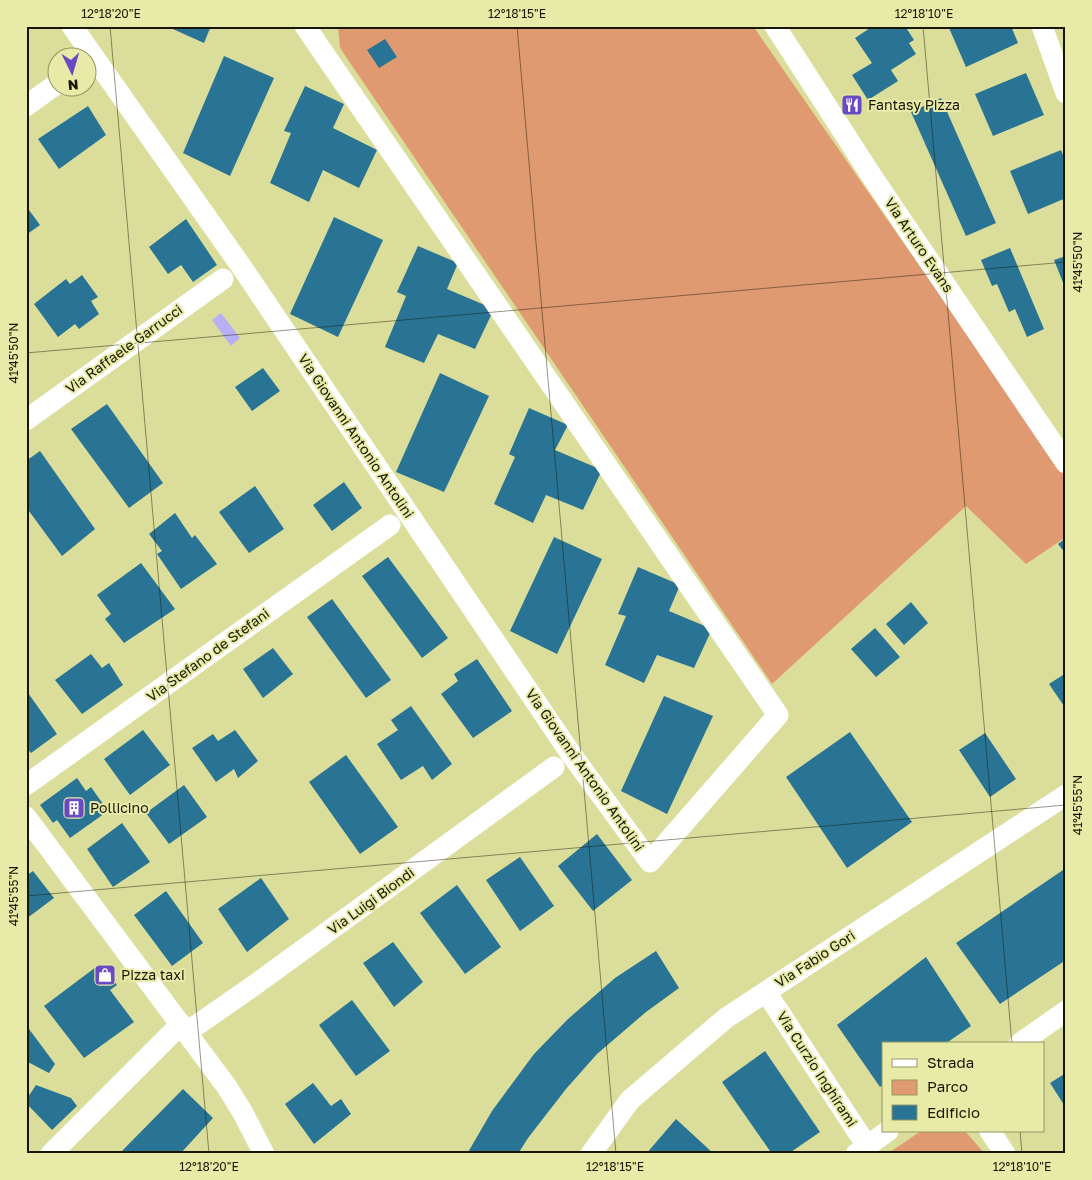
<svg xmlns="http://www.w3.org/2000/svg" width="1092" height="1180" viewBox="0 0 1092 1180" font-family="'Golos Text',sans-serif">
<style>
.green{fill:#e09a71}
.water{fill:#b9aff6}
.building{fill:#297494}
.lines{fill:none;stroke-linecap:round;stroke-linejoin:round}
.minor{stroke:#fff;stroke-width:21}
.ticks{fill:none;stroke:#171700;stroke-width:1;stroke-opacity:0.45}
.labels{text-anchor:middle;stroke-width:4;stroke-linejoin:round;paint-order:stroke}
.poi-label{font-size:14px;fill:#171700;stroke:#e8eba7;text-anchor:start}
.street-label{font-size:14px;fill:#171700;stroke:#e8eba7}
.neatline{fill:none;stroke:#171700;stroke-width:2}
.ticks-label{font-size:12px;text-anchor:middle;fill:#171700}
</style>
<rect width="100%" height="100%" fill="#dbde9a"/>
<g class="green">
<path d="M338,26H753L1066,477V537L1026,564L966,506L772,684L340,48Z"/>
<path d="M921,1131H965L985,1154H887Z"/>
</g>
<path class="water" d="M221,313L240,338L231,346L212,320Z"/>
<g class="building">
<path d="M166,26H211L204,43Z"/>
<path d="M873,26H905L914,40L909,43L916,54L891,70L898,81L868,100L852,75L872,63L855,38Z"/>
<path d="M953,26H1011L1018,43L966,67L949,28Z"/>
<path d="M385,39L397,57L379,68L367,50Z"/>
<path d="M224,56L274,78L230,176L183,153Z"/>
<path d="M1026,73L1044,115L993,136L975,94Z"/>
<path d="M305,86L344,104L333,128L377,150L359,188L323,170L309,202L270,183L291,133L284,131Z"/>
<path d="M941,98L996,223L966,236L911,112Z"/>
<path d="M88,106L106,135L59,169L38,139Z"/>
<path d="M1061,150L1066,162V198L1028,214L1010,171Z"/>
<path d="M26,206L40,225L26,235Z"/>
<path d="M334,217L383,240L338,337L290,314Z"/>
<path d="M186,219L217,265L193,282L181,265L168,274L149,247Z"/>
<path d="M418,246L458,263L447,289L494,309L475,349L438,334L424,363L385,347L406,296L397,292Z"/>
<path d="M1010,248L1044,329L1027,337L1015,309L1009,312L997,284L992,286L981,260Z"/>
<path d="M1066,256V290L1054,260Z"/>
<path d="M82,275L98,297L91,301L99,314L79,329L75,324L58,337L34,304L66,279L70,284Z"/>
<path d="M263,368L280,391L252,411L235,387Z"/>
<path d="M440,373L489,396L444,492L396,472Z"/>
<path d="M107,404L163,483L129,508L71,429Z"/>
<path d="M529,408L568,425L555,450L602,470L583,510L546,495L533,523L494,504L515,457L509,454Z"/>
<path d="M40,451L95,529L62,556L26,507V461Z"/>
<path d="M344,482L362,508L332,531L313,505Z"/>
<path d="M255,486L284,529L249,553L219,512Z"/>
<path d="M175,513L192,538L195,535L217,564L181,589L157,554L162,551L149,534Z"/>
<path d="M554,537L602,559L557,654L510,631Z"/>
<path d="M1066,538V554L1058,544Z"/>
<path d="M388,557L448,638L422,658L362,576Z"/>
<path d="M141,563L175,609L124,643L105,619L111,614L97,595Z"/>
<path d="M638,567L680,585L669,611L712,629L694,668L657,655L644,683L605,665L626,616L618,614Z"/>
<path d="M332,599L391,680L366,698L307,617Z"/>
<path d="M911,602L928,623L904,645L886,624Z"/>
<path d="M875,628L900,657L876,677L851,649Z"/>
<path d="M273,648L293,674L263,698L243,669Z"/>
<path d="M91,654L102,668L109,663L123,685L82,714L55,680Z"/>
<path d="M477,659L512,711L473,738L441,694L458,681L454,674Z"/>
<path d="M1066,673V709L1049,684Z"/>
<path d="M26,690L57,734L31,753L26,747Z"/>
<path d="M664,696L713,716L667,814L621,791Z"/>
<path d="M411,706L452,764L432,780L423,766L401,780L377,744L398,730L391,720Z"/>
<path d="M143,730L170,765L130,795L104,759Z"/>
<path d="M235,730L258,761L238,778L234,769L216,782L192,748L213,734L218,741Z"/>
<path d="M850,732L912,822L847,868L786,777Z"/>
<path d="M985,733L1016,779L990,797L959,750Z"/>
<path d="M346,755L398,827L360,854L309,782Z"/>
<path d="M77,778L86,791L91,787L108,811L70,838L57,820L53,823L40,805Z"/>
<path d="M184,785L207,817L169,844L146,813Z"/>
<path d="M122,823L150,862L113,887L87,849Z"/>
<path d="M597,834L632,880L593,911L558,866Z"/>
<path d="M520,857L554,906L520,931L486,880Z"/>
<path d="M1066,868V960L1000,1004L956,943Z"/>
<path d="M33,871L54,898L26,919V876Z"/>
<path d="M261,878L289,919L247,952L218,909Z"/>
<path d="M457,885L501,947L465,974L420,913Z"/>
<path d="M166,891L203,943L172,966L134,915Z"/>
<path d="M393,942L423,982L394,1007L363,963Z"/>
<path d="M656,951L679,988L646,1012L597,1054L566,1089L528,1138L518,1154H467L492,1111L534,1054L568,1019L615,978Z"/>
<path d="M926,957L971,1026L945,1044H883V1085L880,1087L837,1025Z"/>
<path d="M100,964L117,985L110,990L134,1022L84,1058L44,1006Z"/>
<path d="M352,1000L390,1051L356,1076L319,1025Z"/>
<path d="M26,1025L55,1064L49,1073L26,1061Z"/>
<path d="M765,1051L820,1132L788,1154H772L722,1082Z"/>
<path d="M1066,1073V1108L1050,1083Z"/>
<path d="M313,1083L331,1106L341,1099L351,1114L314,1144L285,1104Z"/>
<path d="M36,1085L71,1098L77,1106L52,1130L26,1103V1100Z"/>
<path d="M183,1089L213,1118L180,1154H119Z"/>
<path d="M676,1119L714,1154H646Z"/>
</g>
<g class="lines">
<g class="minor">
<path d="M72,26L241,266L571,754L650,862L778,715L305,26"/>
<path d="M775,26L873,178L1066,463"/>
<path d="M1042,26L1066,93"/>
<path d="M26,106L58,83"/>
<path d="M26,420L223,279"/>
<path d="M26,785L390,525"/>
<path d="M26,817L227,1087L243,1113L264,1154"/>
<path d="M766,992L867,1146"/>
<path d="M187,1032L256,984L554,767"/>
<path d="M1019,1044L1066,1011"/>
<path d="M990,1131L1005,1154"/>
<path d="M51,1154L181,1024"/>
<path d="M591,1154L630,1100L726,1018L1066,795"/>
<path d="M856,1154L888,1131"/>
</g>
</g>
<path class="ticks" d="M110,26L209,1154M517,26L616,1154M923,26L1012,1044M26,353L1066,262M26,896L1066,805M1020,1131L1022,1154"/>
<defs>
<g id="restaurant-square" transform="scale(1.125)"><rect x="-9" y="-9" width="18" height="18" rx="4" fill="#694ac3" stroke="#e8eba7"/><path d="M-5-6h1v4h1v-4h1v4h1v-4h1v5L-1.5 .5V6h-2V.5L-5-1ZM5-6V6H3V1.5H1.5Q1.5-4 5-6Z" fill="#fff"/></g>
<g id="building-square" transform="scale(1.125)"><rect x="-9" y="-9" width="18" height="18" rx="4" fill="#694ac3" stroke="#e8eba7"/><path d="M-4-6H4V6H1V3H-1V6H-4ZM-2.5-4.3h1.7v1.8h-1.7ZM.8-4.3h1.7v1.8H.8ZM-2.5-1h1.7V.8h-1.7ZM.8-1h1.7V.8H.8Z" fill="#fff"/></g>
<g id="shop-square" transform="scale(1.125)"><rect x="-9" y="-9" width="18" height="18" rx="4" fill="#694ac3" stroke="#e8eba7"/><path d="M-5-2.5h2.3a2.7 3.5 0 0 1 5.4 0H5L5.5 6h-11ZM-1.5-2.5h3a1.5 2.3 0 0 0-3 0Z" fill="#fff"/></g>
</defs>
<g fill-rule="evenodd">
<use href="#restaurant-square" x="852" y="105"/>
<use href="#building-square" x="74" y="808"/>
<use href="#shop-square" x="105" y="975"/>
</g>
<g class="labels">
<g class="poi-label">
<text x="868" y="110">Fantasy Pizza</text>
<text x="90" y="813">Pollicino</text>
<text x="121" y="980">Pizza taxi</text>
</g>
<g class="street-label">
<text transform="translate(919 245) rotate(56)" y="5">Via Arturo Evans</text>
<text transform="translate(124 349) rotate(-36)" y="5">Via Raffaele Garrucci</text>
<text transform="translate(356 436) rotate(56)" y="5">Via Giovanni Antonio Antolini</text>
<text transform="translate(208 655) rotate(-36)" y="5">Via Stefano de Stefani</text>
<text transform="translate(585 770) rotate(55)" y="5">Via Giovanni Antonio Antolini</text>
<text transform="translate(371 901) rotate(-36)" y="5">Via Luigi Biondi</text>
<text transform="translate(815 959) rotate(-33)" y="5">Via Fabio Gori</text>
<text transform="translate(817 1069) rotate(57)" y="5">Via Curzio Inghirami</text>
</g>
</g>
<rect width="1092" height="1180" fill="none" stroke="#e8eba7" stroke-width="55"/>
<rect x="882" y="1042" width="162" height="90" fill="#e8eba7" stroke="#949664"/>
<rect x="892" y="1059" width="25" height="8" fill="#ffffff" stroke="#949664"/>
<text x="927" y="1068" font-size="15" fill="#171700">Strada</text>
<rect x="892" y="1080" width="25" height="15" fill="#e09a71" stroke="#949664"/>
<text x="927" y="1092" font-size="15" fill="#171700">Parco</text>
<rect x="892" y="1105" width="25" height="15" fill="#297494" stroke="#949664"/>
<text x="927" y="1118" font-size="15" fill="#171700">Edificio</text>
<g transform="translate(72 72) rotate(175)"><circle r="24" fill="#e8eba7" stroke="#949664"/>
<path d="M0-4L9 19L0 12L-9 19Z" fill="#694ac3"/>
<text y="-8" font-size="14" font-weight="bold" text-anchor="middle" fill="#171700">N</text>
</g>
<rect x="28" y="28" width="1036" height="1124" class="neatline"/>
<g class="ticks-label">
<text x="111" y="18">12°18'20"E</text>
<text x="517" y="18">12°18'15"E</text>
<text x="924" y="18">12°18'10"E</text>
<text transform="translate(1078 262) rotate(-90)" y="4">41°45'50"N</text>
<text transform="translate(14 353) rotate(-90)" y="4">41°45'50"N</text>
<text transform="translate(1078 805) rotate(-90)" y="4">41°45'55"N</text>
<text transform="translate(14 896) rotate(-90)" y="4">41°45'55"N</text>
<text x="209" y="1171">12°18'20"E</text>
<text x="615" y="1171">12°18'15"E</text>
<text x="1022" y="1171">12°18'10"E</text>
</g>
</svg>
